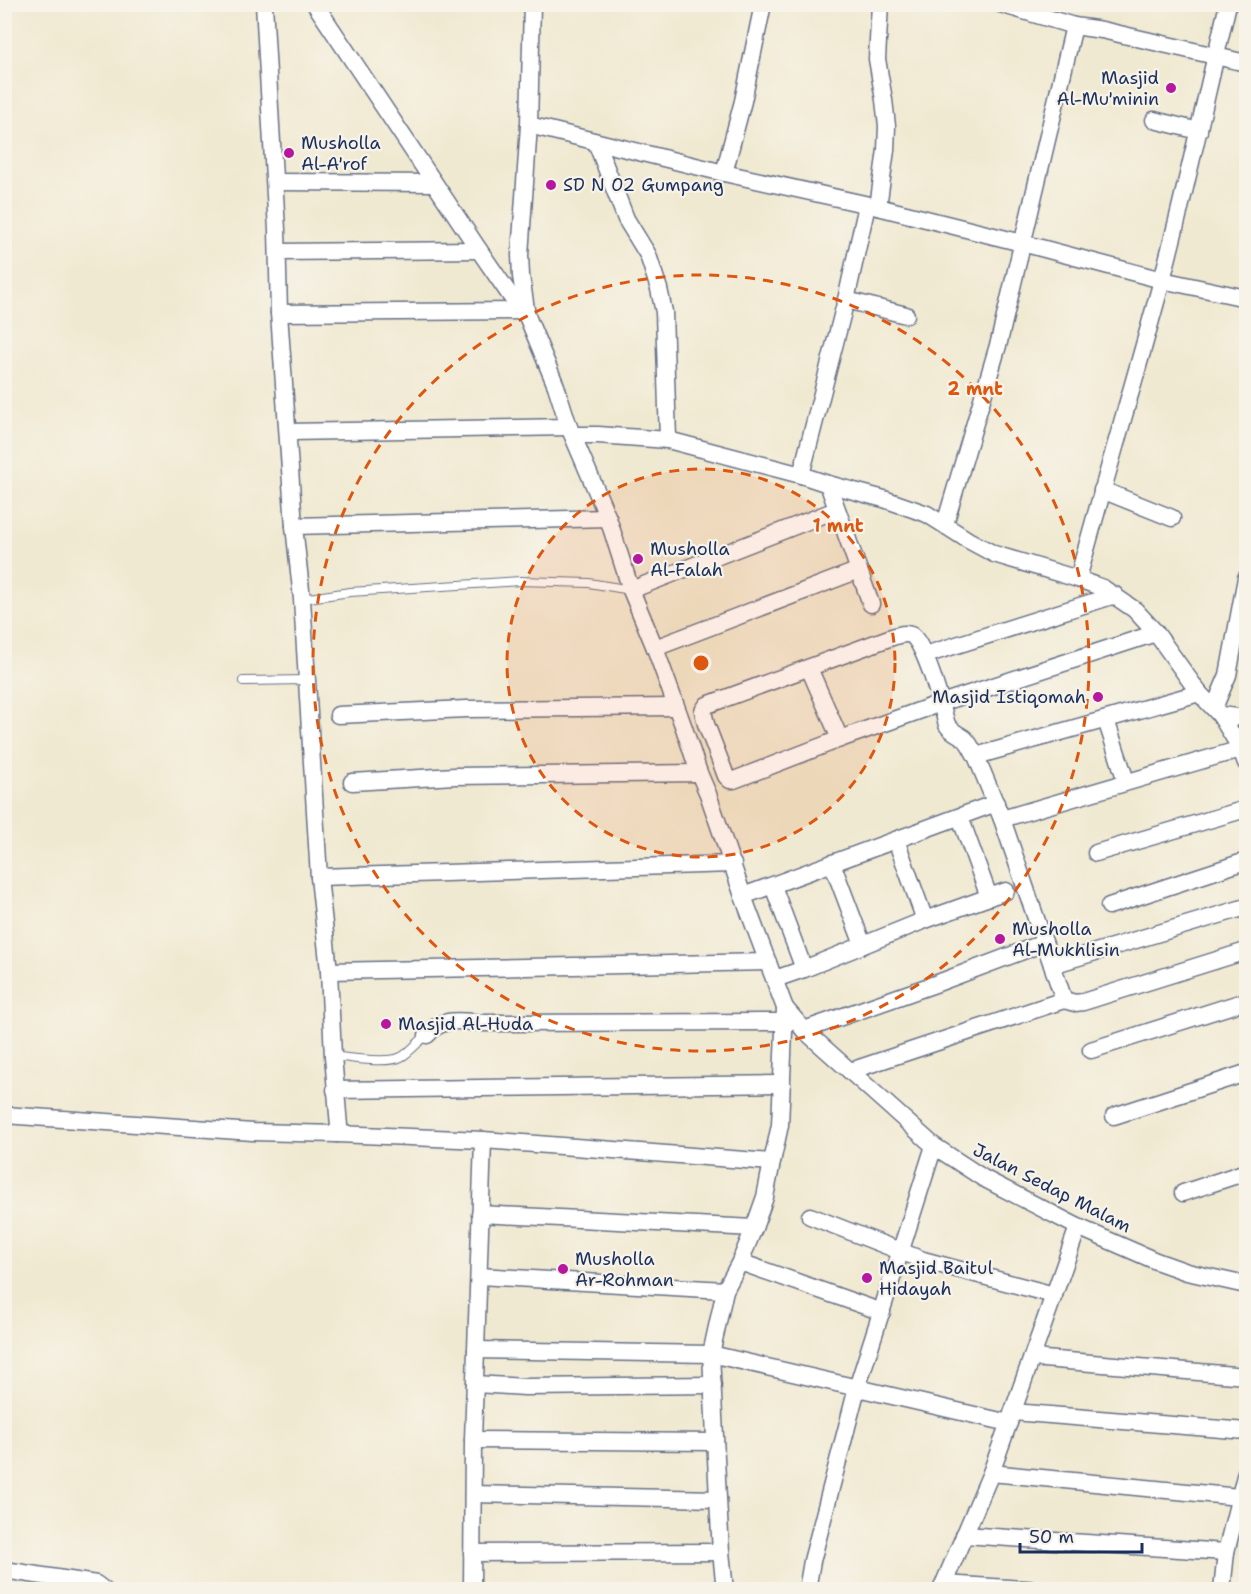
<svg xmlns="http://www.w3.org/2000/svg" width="1251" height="1594" viewBox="0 0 1251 1594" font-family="'Shantell Sans',sans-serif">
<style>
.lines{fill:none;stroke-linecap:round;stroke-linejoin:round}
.service-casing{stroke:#667086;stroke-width:10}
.minor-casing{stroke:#667086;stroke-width:19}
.service{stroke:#fff;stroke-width:8}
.minor{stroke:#fff;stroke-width:16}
.ring{fill:none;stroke:#de5710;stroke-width:3;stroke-dasharray:10 8}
.poi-dot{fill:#b5179e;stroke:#f7f3e8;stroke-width:2}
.labels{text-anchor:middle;stroke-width:4.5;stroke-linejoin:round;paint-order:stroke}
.poi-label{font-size:18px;fill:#1b2f5e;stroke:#f7f3e8;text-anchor:start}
.street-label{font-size:18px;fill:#1b2f5e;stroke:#f7f3e8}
.centre{fill:#de5710;stroke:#f7f3e8;stroke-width:3}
.ring-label{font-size:18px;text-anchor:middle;font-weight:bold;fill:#de5710;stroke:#f7f3e8;stroke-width:4.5;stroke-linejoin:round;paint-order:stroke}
</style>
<rect width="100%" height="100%" fill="#f7f3e8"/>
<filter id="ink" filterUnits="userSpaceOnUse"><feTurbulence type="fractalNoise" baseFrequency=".0167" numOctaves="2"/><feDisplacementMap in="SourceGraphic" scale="12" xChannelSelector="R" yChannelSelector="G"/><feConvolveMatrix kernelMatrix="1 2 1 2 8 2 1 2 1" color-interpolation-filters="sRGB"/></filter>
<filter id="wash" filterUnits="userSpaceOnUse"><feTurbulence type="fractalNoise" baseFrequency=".008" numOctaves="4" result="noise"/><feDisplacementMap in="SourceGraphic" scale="24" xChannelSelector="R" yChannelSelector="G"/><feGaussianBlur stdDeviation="1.35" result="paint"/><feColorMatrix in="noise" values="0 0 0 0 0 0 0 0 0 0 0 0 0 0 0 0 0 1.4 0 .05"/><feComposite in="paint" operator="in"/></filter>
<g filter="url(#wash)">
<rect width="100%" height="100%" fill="#f0e9d1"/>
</g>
<g filter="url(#ink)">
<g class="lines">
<g class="service-casing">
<g id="service">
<path d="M302,599L350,592L520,581L589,583L631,590"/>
<path d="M243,681L306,680"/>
<path d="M333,1056C348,1058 388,1064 401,1057C407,1055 420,1040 427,1035"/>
</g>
</g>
<g class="minor-casing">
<g id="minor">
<path d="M264,4L277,230L279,313L294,526L302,599L319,877L329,971L333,1056L339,1126L337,1134"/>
<path d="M315,4L479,250L521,311L527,316"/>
<path d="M1000,4L1074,26L1102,30L1246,63"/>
<path d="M1154,120L1199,131"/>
<path d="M529,125L724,173L878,207L1022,243L1162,280L1246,298"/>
<path d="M596,142L626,219L648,255L659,289L664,312L668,440"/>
<path d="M724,173L743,101L763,4"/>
<path d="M275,182L434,183"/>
<path d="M878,207L886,150L887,126L884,100L877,59L880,4"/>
<path d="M278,252L479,250"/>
<path d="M846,300L906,315"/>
<path d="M279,313L521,311"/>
<path d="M289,432L569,427"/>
<path d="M573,435H598L668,440L801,475L828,484L884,499L927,514L968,540L994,554L1078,579L1103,588L1135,610L1156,633L1199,693L1220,715L1241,749L1246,763"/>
<path d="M801,475L846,300L867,205"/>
<path d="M828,484L871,604"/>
<path d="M1102,490L1172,518"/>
<path d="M945,524L999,342L1074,26"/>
<path d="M294,526L608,518"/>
<path d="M1078,579C1105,479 1135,380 1162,280C1186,189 1206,96 1228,4"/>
<path d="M631,590L836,510"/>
<path d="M655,648L859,570"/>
<path d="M925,655L1115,595"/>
<path d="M809,668L840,739L941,703L1156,633"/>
<path d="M1214,708L1228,675L1246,578"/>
<path d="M338,715L466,709L676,707"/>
<path d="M1220,715L1246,718"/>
<path d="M1106,720L1126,781"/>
<path d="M840,739L734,780H730L726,776L706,724L703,711L707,705L889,638C896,636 904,632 911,635C924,640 943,709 947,725C952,732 957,733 964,738C970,743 972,750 976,756"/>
<path d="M1241,749L1002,819L1064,1000L1075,1003L1083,1002L1246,951"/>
<path d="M352,782L455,776L699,773"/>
<path d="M960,817L989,897"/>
<path d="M1002,819L976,756L1199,693"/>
<path d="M896,840L925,920L1006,891"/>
<path d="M1096,853L1246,809"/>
<path d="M832,863L863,945"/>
<path d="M319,877L733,864"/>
<path d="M773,886L804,969"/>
<path d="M743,896L996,803"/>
<path d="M1109,906L1246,861"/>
<path d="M1052,965L1246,907"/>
<path d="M329,971L768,962"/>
<path d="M775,979L804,969L925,920"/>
<path d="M785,1008L804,1030L934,1146L983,1178L1078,1227L1156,1261L1187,1272L1246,1285"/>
<path d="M804,1030L935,984L1044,943"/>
<path d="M427,1035C443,1015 463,1022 486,1023L785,1022"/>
<path d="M1091,1050L1246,1001"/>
<path d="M850,1071L1064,1000"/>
<path d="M335,1090L782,1084"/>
<path d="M4,1115L253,1132L337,1134L483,1140L772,1162L780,1125L785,1008L743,896L708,794L699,773L684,728L655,648L631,590L608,518L569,427L556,386L527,316L521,276L520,255L529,125L532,4"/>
<path d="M1114,1116L1246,1073"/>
<path d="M1183,1193L1246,1172"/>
<path d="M480,1214L754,1228"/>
<path d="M810,1216L923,1260L1054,1295"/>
<path d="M740,1262L882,1312"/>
<path d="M479,1276L725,1290"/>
<path d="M476,1350L711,1354L1009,1423"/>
<path d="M1032,1358L1246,1376"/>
<path d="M475,1384L525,1387L713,1385"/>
<path d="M1013,1412L1246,1431"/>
<path d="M473,1440L715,1442"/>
<path d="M991,1473L1239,1497"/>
<path d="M473,1494L718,1499"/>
<path d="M964,1535L1226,1552"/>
<path d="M472,1553L721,1552"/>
<path d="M4,1570L96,1584L104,1590"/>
<path d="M944,1584L1041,1590"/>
<path d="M472,1590L473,1440L483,1140"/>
<path d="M725,1590L721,1552L718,1499L711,1354L725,1290L740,1262L754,1228L765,1197L772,1162"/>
<path d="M807,1590L812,1561L857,1388L934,1146"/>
<path d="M941,1590L991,1473L1078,1227"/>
<path d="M1222,1590L1226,1552L1246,1472"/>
</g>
</g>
<use href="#service" class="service"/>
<use href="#minor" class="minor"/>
</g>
</g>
<circle cx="701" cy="663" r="194" fill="#de5710" fill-opacity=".12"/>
<g class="ring">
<circle cx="701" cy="663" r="194"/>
<circle cx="701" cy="663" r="388"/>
</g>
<g class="poi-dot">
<circle cx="1171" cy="88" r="6"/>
<circle cx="289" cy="153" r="6"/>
<circle cx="551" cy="185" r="6"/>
<circle cx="638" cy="559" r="6"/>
<circle cx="1098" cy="697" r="6"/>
<circle cx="1000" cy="939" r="6"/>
<circle cx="386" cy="1024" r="6"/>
<circle cx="563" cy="1269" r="6"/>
<circle cx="867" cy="1278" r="6"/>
</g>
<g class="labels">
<g class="poi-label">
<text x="1159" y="84" text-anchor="end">Masjid<tspan x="1159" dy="21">Al-Mu'minin</tspan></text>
<text x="301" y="149">Musholla<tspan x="301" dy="21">Al-A'rof</tspan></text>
<text x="563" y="191">SD N 02 Gumpang</text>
<text x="650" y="555">Musholla<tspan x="650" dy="21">Al-Falah</tspan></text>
<text x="1086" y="703" text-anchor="end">Masjid Istiqomah</text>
<text x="1012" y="935">Musholla<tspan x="1012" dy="21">Al-Mukhlisin</tspan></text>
<text x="398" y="1030">Masjid Al-Huda</text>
<text x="575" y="1265">Musholla<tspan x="575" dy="21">Ar-Rohman</tspan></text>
<text x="879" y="1274">Masjid Baitul<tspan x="879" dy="21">Hidayah</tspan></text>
</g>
<g class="street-label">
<text transform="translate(1052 1188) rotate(27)" y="6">Jalan Sedap Malam</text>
</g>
</g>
<circle cx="701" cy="663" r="9" class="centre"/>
<g class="ring-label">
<text x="975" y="395">2 mnt</text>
<text x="838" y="532">1 mnt</text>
</g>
<rect width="1251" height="1594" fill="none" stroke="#f7f3e8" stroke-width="24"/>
<path d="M1020 1543v9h122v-9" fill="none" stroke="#1b2f5e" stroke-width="3"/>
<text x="1029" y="1543" font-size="18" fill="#1b2f5e" stroke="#f7f3e8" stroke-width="4.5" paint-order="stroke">50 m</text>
</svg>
